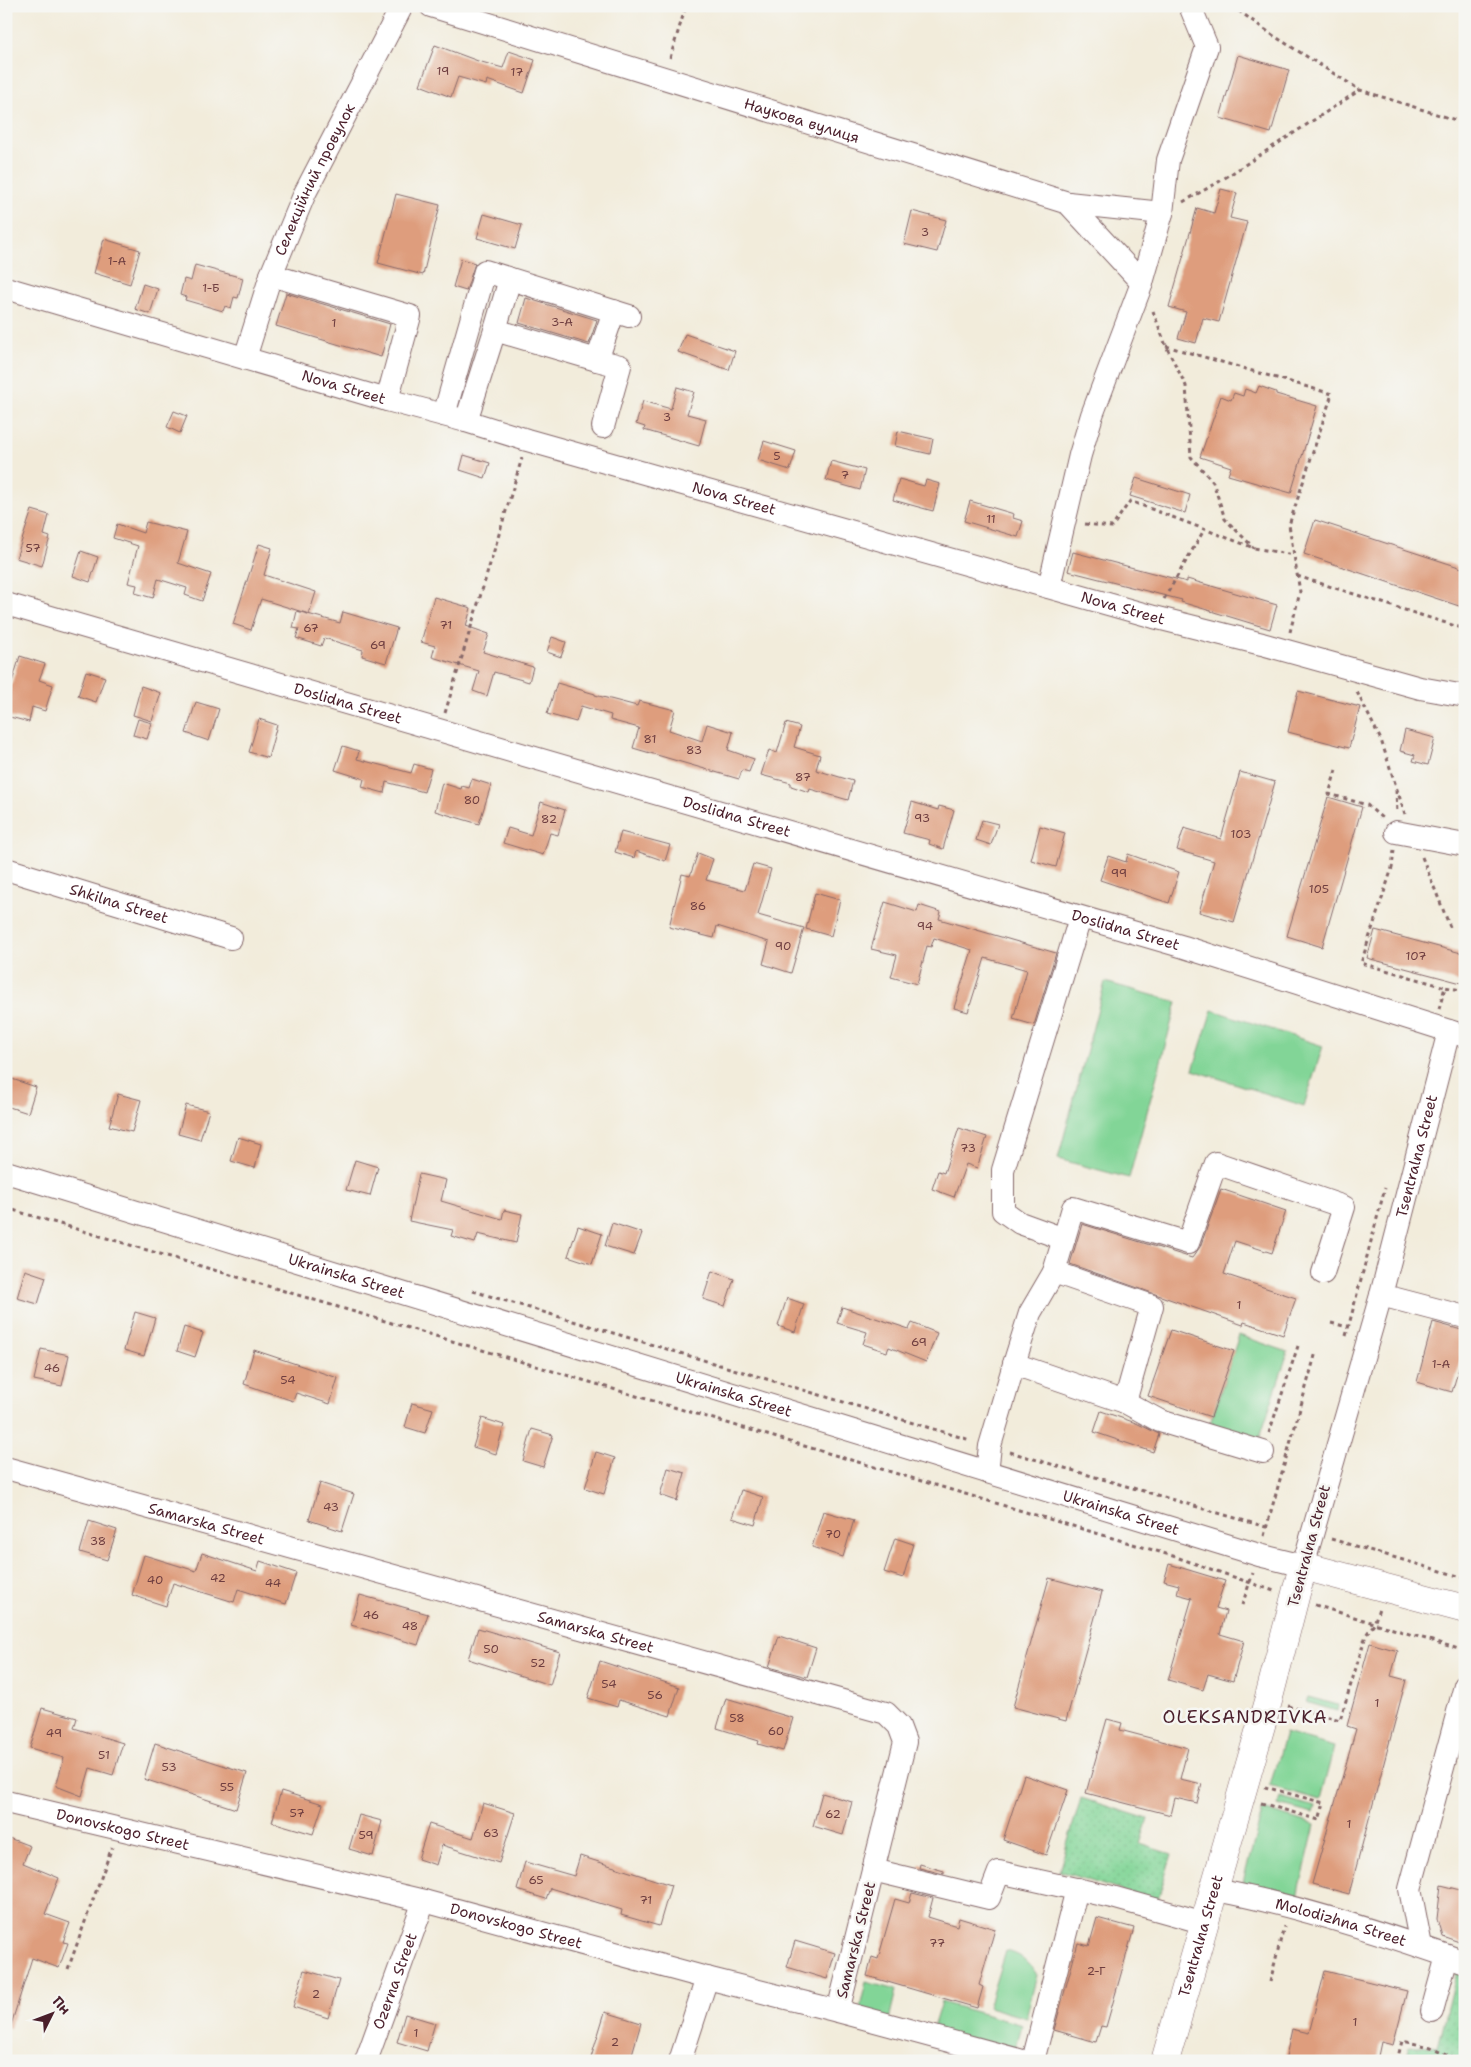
<svg xmlns="http://www.w3.org/2000/svg" width="1471" height="2067" viewBox="0 0 1471 2067" font-family="'Shantell Sans',sans-serif">
<style>
.grass{fill:#82d597;stroke:#667a61}
.park{fill:url(#park-dots);stroke:#667a61}
.building{fill:#de9d7d}
.lines{fill:none;stroke-linecap:round;stroke-linejoin:round}
.minor-casing{stroke:#856769;stroke-width:24}
.major-casing{stroke:#856769;stroke-width:29}
.path{stroke:#856769;stroke-width:3;stroke-dasharray:4 4;stroke-linecap:butt}
.minor{stroke:#fff;stroke-width:22}
.major{stroke:#fff;stroke-width:28}
.labels{text-anchor:middle;stroke-width:5;stroke-linejoin:round;paint-order:stroke}
.number-label{font-size:12px;fill:#6f3e40}
.street-label{font-size:15px;fill:#4a1f2b;stroke:#f6f6f2}
.quarter-label{font-size:18px;letter-spacing:1px;fill:#4a1f2b;stroke:#f6f6f2}
</style>
<defs>
<pattern id="park-dots" width="8" height="8" patternUnits="userSpaceOnUse" patternTransform="scale(1.25)"><rect width="8" height="8" fill="#82d597"/><path d="M2 2h.1M6 6h.1" fill="none" stroke="#72b682" stroke-width="1.8" stroke-linecap="round"/></pattern>
</defs>
<rect width="100%" height="100%" fill="#f6f6f2"/>
<filter id="ink" filterUnits="userSpaceOnUse"><feTurbulence type="fractalNoise" baseFrequency=".02" numOctaves="2"/><feDisplacementMap in="SourceGraphic" scale="10" xChannelSelector="R" yChannelSelector="G"/><feConvolveMatrix kernelMatrix="1 2 1 2 8 2 1 2 1" color-interpolation-filters="sRGB"/></filter>
<filter id="wash" filterUnits="userSpaceOnUse"><feTurbulence type="fractalNoise" baseFrequency=".0096" numOctaves="4" result="noise"/><feDisplacementMap in="SourceGraphic" scale="20" xChannelSelector="R" yChannelSelector="G"/><feGaussianBlur stdDeviation="1.12" result="paint"/><feColorMatrix in="noise" values="0 0 0 0 0 0 0 0 0 0 0 0 0 0 0 0 0 1.4 0 .05"/><feComposite in="paint" operator="in"/></filter>
<g filter="url(#wash)">
<rect width="100%" height="100%" fill="#f2ecdb"/>
<g class="grass">
<path d="M1105,982L1177,1002L1129,1178L1058,1159Z"/>
<path d="M1212,1010L1323,1046L1304,1106L1193,1070Z"/>
<path d="M1239,1335L1288,1352L1258,1443L1209,1427Z"/>
<path d="M1308,1697L1338,1705L1337,1711L1306,1702Z"/>
<path d="M1285,1733L1334,1747L1320,1800L1270,1786Z"/>
<path d="M1280,1797L1315,1807L1313,1814L1278,1805Z"/>
<path d="M1263,1809L1315,1825L1296,1905L1242,1885Z"/>
<path d="M1005,1951C1020,1953 1029,1962 1037,1975L1026,2018L988,2007Z"/>
<path d="M866,1982L896,1990L889,2020L859,2012Z"/>
<path d="M941,2002L1022,2025L1014,2054L932,2031Z"/>
</g>
<g class="park">
<path d="M1081,1798L1148,1819L1140,1844L1172,1854L1157,1902L1059,1871Z"/>
<path d="M1457,1971L1465,1974V2061H1406L1410,2045L1438,2048Z"/>
</g>
<g id="blocks">
<g class="building">
<path d="M435,45L478,61L503,68L509,51L535,60L524,93L487,80L486,85L458,77L451,97L420,85Z"/>
<path d="M1238,55L1289,70L1271,133L1220,118Z"/>
<path d="M1221,189L1237,193L1230,218L1247,222L1219,322L1203,318L1196,343L1178,338L1186,312L1169,307L1197,208L1214,213Z"/>
<path d="M396,194L440,205L423,275L378,263Z"/>
<path d="M912,211L946,220L937,252L904,244Z"/>
<path d="M484,214L522,225L515,249L477,238Z"/>
<path d="M104,239L140,250L130,284L94,273Z"/>
<path d="M461,259L475,263L466,291L453,287Z"/>
<path d="M195,265L243,278L238,298L234,297L231,308L225,306L223,311L185,300L186,297L180,295L184,279L191,281Z"/>
<path d="M143,284L158,289L150,314L135,309Z"/>
<path d="M286,293L390,324L381,357L276,326Z"/>
<path d="M526,298L597,320L589,344L519,323Z"/>
<path d="M685,334L735,351L729,370L678,352Z"/>
<path d="M1259,386L1276,392V394L1317,406L1291,493L1228,475L1231,467L1200,457L1221,396L1231,400L1234,393L1243,396L1245,389L1256,393Z"/>
<path d="M677,387L694,392L687,414L706,419L699,446L644,430L645,427L636,424L643,401L671,409Z"/>
<path d="M174,411L187,416L180,433L167,427Z"/>
<path d="M898,431L933,439L930,454L895,446Z"/>
<path d="M764,441L796,451L790,470L758,460Z"/>
<path d="M464,455L490,463L485,478L460,470Z"/>
<path d="M831,461L865,470L860,490L826,480Z"/>
<path d="M1136,478L1190,495L1185,513L1130,496Z"/>
<path d="M899,479L924,486L926,480L940,484L933,511L893,500Z"/>
<path d="M970,501L1014,514L1013,518L1023,521L1018,537L964,521Z"/>
<path d="M32,510L49,515L44,535L50,537L42,566L16,558Z"/>
<path d="M1315,520L1465,569V608L1304,554Z"/>
<path d="M146,522L187,532L178,563L211,574L202,601L185,595L187,588L158,579L153,598L135,593L137,585L128,583L138,546L113,538L117,524L143,533Z"/>
<path d="M259,544L272,548L264,575L316,592L309,614L261,599L251,630L233,624Z"/>
<path d="M81,551L98,557L90,582L73,576Z"/>
<path d="M1073,552L1187,582V579L1277,605L1270,629L1181,602L1182,600L1068,571Z"/>
<path d="M434,597L471,608L466,626L489,634L483,652L533,667L529,682L494,672L487,696L473,691L479,671L432,657L435,646L421,642Z"/>
<path d="M297,611L340,623L343,612L397,628L386,663L362,656L363,650L324,638L321,646L296,638L299,629L293,628Z"/>
<path d="M552,637L566,642L561,657L547,652Z"/>
<path d="M20,656L45,664L39,680L53,685L45,711L32,707L29,722L6,716V702Z"/>
<path d="M86,671L105,677L96,702L78,696Z"/>
<path d="M557,683L595,694V695L637,706L639,701L675,710L669,730L702,741L707,724L733,732L728,750L754,759L749,772L742,770L739,779L633,748L639,728L610,720L611,715L581,706L576,722L547,714Z"/>
<path d="M141,686L161,693L152,721L133,715Z"/>
<path d="M1298,691L1360,707L1349,748L1288,732Z"/>
<path d="M196,702L219,709L209,741L186,733Z"/>
<path d="M138,719L152,723L147,739L133,735Z"/>
<path d="M259,719L277,725L268,758L249,752Z"/>
<path d="M786,723L800,727L794,747L820,755L816,770L853,781L848,800L810,789L809,792L791,786V783L761,775L769,750L777,753Z"/>
<path d="M1405,730L1435,738L1428,765L1413,761L1415,755L1400,751Z"/>
<path d="M343,746L359,751L357,759L411,773L414,764L431,769L424,792L386,782L384,793L362,787L364,779L335,770Z"/>
<path d="M1240,772L1275,782L1234,922L1199,912L1214,861L1177,850L1184,828L1221,839Z"/>
<path d="M472,779L491,785L479,824L435,811L442,783L461,789L462,786L469,788Z"/>
<path d="M1328,797L1362,807L1322,947L1287,936Z"/>
<path d="M541,802L565,810L558,835L550,833L543,855L503,843L508,828L531,835Z"/>
<path d="M912,802L938,810L939,806L954,810L943,849L929,844L930,840L903,833Z"/>
<path d="M982,820L998,824L991,845L976,840Z"/>
<path d="M1040,826L1065,833L1056,867L1031,860Z"/>
<path d="M621,832L670,845L665,861L636,851L634,858L615,852Z"/>
<path d="M698,853L713,859L706,880L745,890L753,864L771,869L758,915L804,928L791,973L763,964L769,942L717,926L714,938L669,927L682,874L690,876Z"/>
<path d="M1128,854L1179,872L1169,903L1100,880L1108,856L1126,862Z"/>
<path d="M815,893L840,900L831,936L806,929Z"/>
<path d="M885,902L917,912L919,905L941,912L939,919L1056,953L1034,1025L1013,1019L1027,970L985,958L968,1012L954,1008L972,950L934,938L931,947L927,946L917,984L891,977L897,955L871,949Z"/>
<path d="M1375,930L1465,954V984L1367,958Z"/>
<path d="M6,1077L36,1087L28,1113L6,1106Z"/>
<path d="M118,1094L141,1100L132,1132L109,1126Z"/>
<path d="M186,1105L209,1111L200,1140L178,1134Z"/>
<path d="M959,1128L987,1137L977,1168L966,1164L954,1197L932,1189L938,1171L944,1173Z"/>
<path d="M238,1137L261,1144L255,1168L231,1161Z"/>
<path d="M355,1160L378,1167L370,1196L346,1190Z"/>
<path d="M419,1174L446,1180L441,1201L502,1219L504,1210L522,1214L516,1243L478,1234L475,1243L451,1236L453,1230L409,1221Z"/>
<path d="M1221,1189L1286,1211L1272,1253L1235,1241L1224,1274L1296,1298L1283,1335L1244,1322L1243,1325L1070,1264L1082,1224L1192,1258L1200,1247Z"/>
<path d="M612,1223L642,1233L634,1255L605,1246Z"/>
<path d="M578,1226L602,1234L592,1264L568,1256Z"/>
<path d="M25,1270L46,1277L38,1304L17,1298Z"/>
<path d="M712,1271L734,1279L725,1306L703,1299Z"/>
<path d="M787,1298L804,1304L795,1332L778,1326Z"/>
<path d="M842,1307L909,1329L912,1323L937,1333L926,1362L889,1347L887,1352L863,1344L867,1332L837,1323Z"/>
<path d="M135,1312L155,1318L144,1356L124,1350Z"/>
<path d="M1433,1322L1465,1331V1347L1452,1392L1417,1382Z"/>
<path d="M184,1327L203,1333L195,1357L177,1351Z"/>
<path d="M1171,1330L1234,1351L1211,1417L1148,1396Z"/>
<path d="M41,1349L69,1355L62,1386L34,1380Z"/>
<path d="M254,1350L338,1378L330,1404L296,1393L293,1401L244,1384Z"/>
<path d="M412,1403L433,1409L425,1433L405,1427Z"/>
<path d="M1101,1411L1136,1423L1159,1434L1153,1452L1094,1432Z"/>
<path d="M482,1418L504,1425L496,1454L473,1447Z"/>
<path d="M532,1429L553,1435L543,1467L523,1461Z"/>
<path d="M596,1452L615,1458L604,1494L585,1488Z"/>
<path d="M668,1468L685,1473L677,1501L660,1495Z"/>
<path d="M320,1483L354,1494L342,1531L309,1520Z"/>
<path d="M741,1490L763,1497L755,1525L732,1518Z"/>
<path d="M823,1511L854,1520L843,1557L812,1547Z"/>
<path d="M89,1521L117,1530L107,1560L80,1552Z"/>
<path d="M895,1538L913,1544L903,1578L884,1572Z"/>
<path d="M202,1553L257,1571L260,1561L296,1573L286,1604L238,1589L234,1602L173,1583L166,1606L132,1595L144,1555L196,1571Z"/>
<path d="M1169,1564L1225,1581L1216,1608L1226,1611L1220,1634L1244,1641L1233,1681L1208,1674L1203,1690L1168,1680L1192,1598L1177,1594L1179,1585L1164,1581Z"/>
<path d="M1049,1578L1102,1592L1066,1721L1013,1707Z"/>
<path d="M360,1595L428,1614L418,1645L351,1625Z"/>
<path d="M478,1628L560,1652L550,1685L468,1659Z"/>
<path d="M779,1636L816,1648L807,1677L769,1667Z"/>
<path d="M1370,1643L1398,1651L1391,1676L1406,1680L1349,1894L1312,1884L1356,1729L1347,1726Z"/>
<path d="M600,1661L679,1687L670,1716L619,1700L617,1707L588,1698Z"/>
<path d="M726,1698L793,1718L783,1751L758,1744L759,1741L717,1728Z"/>
<path d="M42,1708L77,1718L74,1728L123,1743L113,1775L90,1768L82,1796L56,1786L64,1758L30,1748Z"/>
<path d="M1107,1719L1122,1723L1120,1730L1188,1748L1180,1779L1202,1784L1197,1803L1175,1798L1171,1815L1086,1793Z"/>
<path d="M155,1743L247,1773L236,1809L144,1779Z"/>
<path d="M1024,1775L1068,1790L1046,1855L1003,1840Z"/>
<path d="M281,1791L323,1804L313,1834L272,1822Z"/>
<path d="M822,1793L852,1802L843,1835L813,1826Z"/>
<path d="M483,1803L515,1813L499,1863L442,1845L436,1865L418,1859L429,1824L473,1838Z"/>
<path d="M359,1815L382,1821L373,1856L349,1849Z"/>
<path d="M6,1837L30,1846L23,1863L59,1878L45,1914L70,1923L63,1942L68,1943L59,1968L32,1958L10,2028L6,2027Z"/>
<path d="M580,1856L671,1885L659,1926L621,1915L622,1910L550,1888L546,1899L517,1890L525,1862L574,1876Z"/>
<path d="M920,1864L944,1871V1874L919,1868Z"/>
<path d="M1441,1885L1465,1891V1944L1442,1936L1437,1919Z"/>
<path d="M912,1893L933,1898L928,1917L957,1926L959,1918L995,1929L979,1985L983,1987L977,2008L867,1976L872,1957L878,1959L895,1899L909,1903Z"/>
<path d="M1097,1918L1134,1928L1106,2027L1101,2026L1096,2042L1054,2030L1078,1943L1089,1946Z"/>
<path d="M795,1941L835,1953L827,1979L787,1967Z"/>
<path d="M304,1970L339,1980L328,2018L293,2007Z"/>
<path d="M1325,1971L1407,1991L1393,2045L1381,2042L1377,2061H1285L1292,2029L1309,2033Z"/>
<path d="M605,2012L641,2023L630,2061H590Z"/>
<path d="M405,2014L435,2023L427,2051L397,2042Z"/>
</g>
</g>
</g>
<g filter="url(#ink)">
<use href="#blocks" fill-opacity="0" stroke="#856769" stroke-width="1"/>
<g class="lines">
<g class="minor-casing">
<g id="minor">
<path id="s1" d="M431,6L1068,203L1142,283"/>
<path d="M1068,203L1162,213"/>
<path d="M271,275L410,316L387,400"/>
<path id="s2" d="M6,288L387,400L466,421L527,440L1154,617L1262,644L1420,688L1465,696"/>
<path d="M495,330L510,279"/>
<path id="s3" d="M245,358L271,275L305,193L402,6"/>
<path d="M597,360L620,366L603,427"/>
<path d="M444,415L485,271L629,316"/>
<path d="M466,421L495,330L597,360L614,311"/>
<path d="M1049,587L1080,455L1092,415L1142,283L1162,213L1168,160L1207,47L1190,6"/>
<path id="s4" d="M6,604L1184,947L1465,1036"/>
<path d="M1396,832L1465,845"/>
<path id="s5" d="M6,869L231,938"/>
<path id="s6" d="M6,1172L1259,1555L1303,1566L1381,1295L1449,1031"/>
<path d="M1064,1239L1020,1223L1003,1211V1170L1080,918"/>
<path d="M1054,1272L1030,1313L1014,1364L1125,1402"/>
<path d="M1381,1295L1465,1317"/>
<path d="M1263,1452L1160,1421L1125,1402L1152,1306L1054,1272L1073,1208L1188,1243L1216,1163L1344,1207L1323,1273"/>
<path id="s7" d="M6,1468L886,1713L899,1726L905,1742L838,2011"/>
<path d="M987,1472L990,1446L1014,1364"/>
<path id="s8" d="M6,1802L424,1901L707,1978L838,2011L1023,2061"/>
<path d="M873,1870L989,1898L999,1872L1112,1897L1205,1923"/>
<path id="s9" d="M1215,1890C1297,1905 1386,1934 1465,1962"/>
<path d="M1421,1946L1410,1889L1465,1686"/>
<path d="M1432,2011L1447,1956"/>
<path id="s10" d="M366,2061L424,1901"/>
<path d="M680,2061L707,1978"/>
<path d="M1033,2061L1077,1889"/>
</g>
</g>
<g class="major-casing">
<g id="major">
<path id="s11" d="M1165,2061L1268,1701L1303,1566L1465,1609"/>
</g>
</g>
<g class="path">
<path d="M1232,6L1274,36L1360,90L1465,123"/>
<path d="M670,58L686,6"/>
<path d="M1183,202L1217,183L1360,90"/>
<path d="M1153,311L1166,346L1186,386L1191,457L1213,482L1225,519L1254,548"/>
<path d="M1166,346L1332,394L1289,525L1300,592L1290,632"/>
<path d="M1085,524L1112,527L1130,501L1254,548L1294,555"/>
<path d="M1297,576L1465,629"/>
<path d="M1164,599L1204,530"/>
<path d="M1357,692L1381,740L1405,814"/>
<path d="M445,713L522,458"/>
<path d="M1336,770L1329,794L1367,805L1383,819"/>
<path d="M1396,790L1397,814"/>
<path d="M1394,850L1392,868L1361,963L1445,987"/>
<path d="M1422,857L1450,927"/>
<path d="M1439,1009L1445,987L1465,991"/>
<path d="M6,1208L1173,1556L1274,1591"/>
<path d="M473,1291L970,1440"/>
<path d="M1331,1323L1348,1327"/>
<path d="M1346,1336L1385,1188"/>
<path d="M1269,1433L1298,1346"/>
<path d="M1010,1452L1266,1527"/>
<path d="M1264,1536L1316,1352"/>
<path d="M1331,1539L1465,1578"/>
<path d="M1242,1605L1253,1573"/>
<path d="M1315,1605L1465,1651"/>
<path d="M1288,1706L1340,1720L1366,1635L1374,1624L1379,1608"/>
<path d="M1261,1803L1319,1820L1324,1803L1265,1787"/>
<path d="M68,1969L112,1847"/>
<path d="M1270,1982L1284,1926"/>
<path d="M1397,2061L1402,2041L1431,2047L1461,2061"/>
</g>
<use href="#minor" class="minor"/>
<use href="#major" class="major"/>
</g>
</g>
<g class="labels">
<g class="number-label">
<text x="443" y="75">19</text>
<text x="517" y="76">17</text>
<text x="925" y="236">3</text>
<text x="117" y="265">1-А</text>
<text x="211" y="292">1-Б</text>
<text x="562" y="326">3-А</text>
<text x="334" y="327">1</text>
<text x="667" y="421">3</text>
<text x="777" y="460">5</text>
<text x="845" y="479">7</text>
<text x="991" y="523">11</text>
<text x="33" y="552">57</text>
<text x="446" y="629">71</text>
<text x="311" y="632">67</text>
<text x="378" y="649">69</text>
<text x="650" y="743">81</text>
<text x="694" y="754">83</text>
<text x="803" y="781">87</text>
<text x="472" y="804">80</text>
<text x="922" y="822">93</text>
<text x="549" y="823">82</text>
<text x="1241" y="838">103</text>
<text x="1119" y="877">99</text>
<text x="1319" y="893">105</text>
<text x="698" y="910">86</text>
<text x="925" y="930">94</text>
<text x="783" y="950">90</text>
<text x="1416" y="960">107</text>
<text x="968" y="1152">73</text>
<text x="1239" y="1309">1</text>
<text x="919" y="1346">69</text>
<text x="1441" y="1368">1-А</text>
<text x="52" y="1372">46</text>
<text x="288" y="1384">54</text>
<text x="331" y="1511">43</text>
<text x="833" y="1538">70</text>
<text x="98" y="1545">38</text>
<text x="218" y="1582">42</text>
<text x="155" y="1584">40</text>
<text x="273" y="1587">44</text>
<text x="371" y="1619">46</text>
<text x="410" y="1630">48</text>
<text x="491" y="1653">50</text>
<text x="538" y="1667">52</text>
<text x="609" y="1688">54</text>
<text x="655" y="1699">56</text>
<text x="1377" y="1707">1</text>
<text x="737" y="1722">58</text>
<text x="776" y="1735">60</text>
<text x="54" y="1737">49</text>
<text x="104" y="1759">51</text>
<text x="169" y="1771">53</text>
<text x="227" y="1791">55</text>
<text x="297" y="1817">57</text>
<text x="833" y="1818">62</text>
<text x="1349" y="1828">1</text>
<text x="491" y="1837">63</text>
<text x="366" y="1839">59</text>
<text x="536" y="1884">65</text>
<text x="646" y="1904">71</text>
<text x="937" y="1947">77</text>
<text x="1096" y="1975">2-Г</text>
<text x="316" y="1998">2</text>
<text x="1355" y="2026">1</text>
<text x="416" y="2037">1</text>
<text x="615" y="2046">2</text>
</g>
<g class="street-label">
<text dy="5" stroke="none"><textPath href="#s1" startOffset="388">Наукова вулиця</textPath></text>
<text dy="5" stroke="none"><textPath href="#s3" startOffset="192">Селекційний провулок</textPath></text>
<text dy="5" stroke="none"><textPath href="#s2" startOffset="352">Nova Street</textPath></text>
<text dy="5" stroke="none"><textPath href="#s2" startOffset="758">Nova Street</textPath></text>
<text dy="5" stroke="none"><textPath href="#s2" startOffset="1162">Nova Street</textPath></text>
<text dy="5" stroke="none"><textPath href="#s4" startOffset="356">Doslidna Street</textPath></text>
<text dy="5" stroke="none"><textPath href="#s4" startOffset="761">Doslidna Street</textPath></text>
<text dy="5" stroke="none"><textPath href="#s5" startOffset="118">Shkilna Street</textPath></text>
<text dy="5" stroke="none"><textPath href="#s4" startOffset="1166">Doslidna Street</textPath></text>
<text dy="5" stroke="none"><textPath href="#s6" startOffset="1781">Tsentralna Street</textPath></text>
<text dy="5" stroke="none"><textPath href="#s6" startOffset="356">Ukrainska Street</textPath></text>
<text dy="5" stroke="none"><textPath href="#s6" startOffset="761">Ukrainska Street</textPath></text>
<text dy="5" stroke="none"><textPath href="#s6" startOffset="1166">Ukrainska Street</textPath></text>
<text dy="5" stroke="none"><textPath href="#s7" startOffset="208">Samarska Street</textPath></text>
<text transform="translate(1309 1546) rotate(-75)" y="5">Tsentralna Street</text>
<text dy="5" stroke="none"><textPath href="#s7" startOffset="612">Samarska Street</textPath></text>
<text dy="5" stroke="none"><textPath href="#s8" startOffset="120">Donovskogo Street</textPath></text>
<text dy="5" stroke="none"><textPath href="#s9" startOffset="130">Molodizhna Street</textPath></text>
<text dy="5" stroke="none"><textPath href="#s8" startOffset="525">Donovskogo Street</textPath></text>
<text dy="5" stroke="none"><textPath href="#s11" startOffset="130">Tsentralna Street</textPath></text>
<text transform="translate(856 1940) rotate(-76)" y="5">Samarska Street</text>
<text dy="5" stroke="none"><textPath href="#s10" startOffset="85">Ozerna Street</textPath></text>
</g>
<g class="quarter-label">
<text x="1245" y="1723">OLEKSANDRIVKA</text>
</g>
</g>
<rect width="1471" height="2067" fill="none" stroke="#f6f6f2" stroke-width="25"/>
<g transform="translate(52 2014) rotate(48)" stroke="#f6f6f2" stroke-width="4" paint-order="stroke">
<path d="M0-4L9 19L0 12L-9 19Z" fill="#4a1f2b"/>
<text y="-8" font-size="14" font-weight="bold" text-anchor="middle" fill="#4a1f2b">Пн</text>
</g>
</svg>
